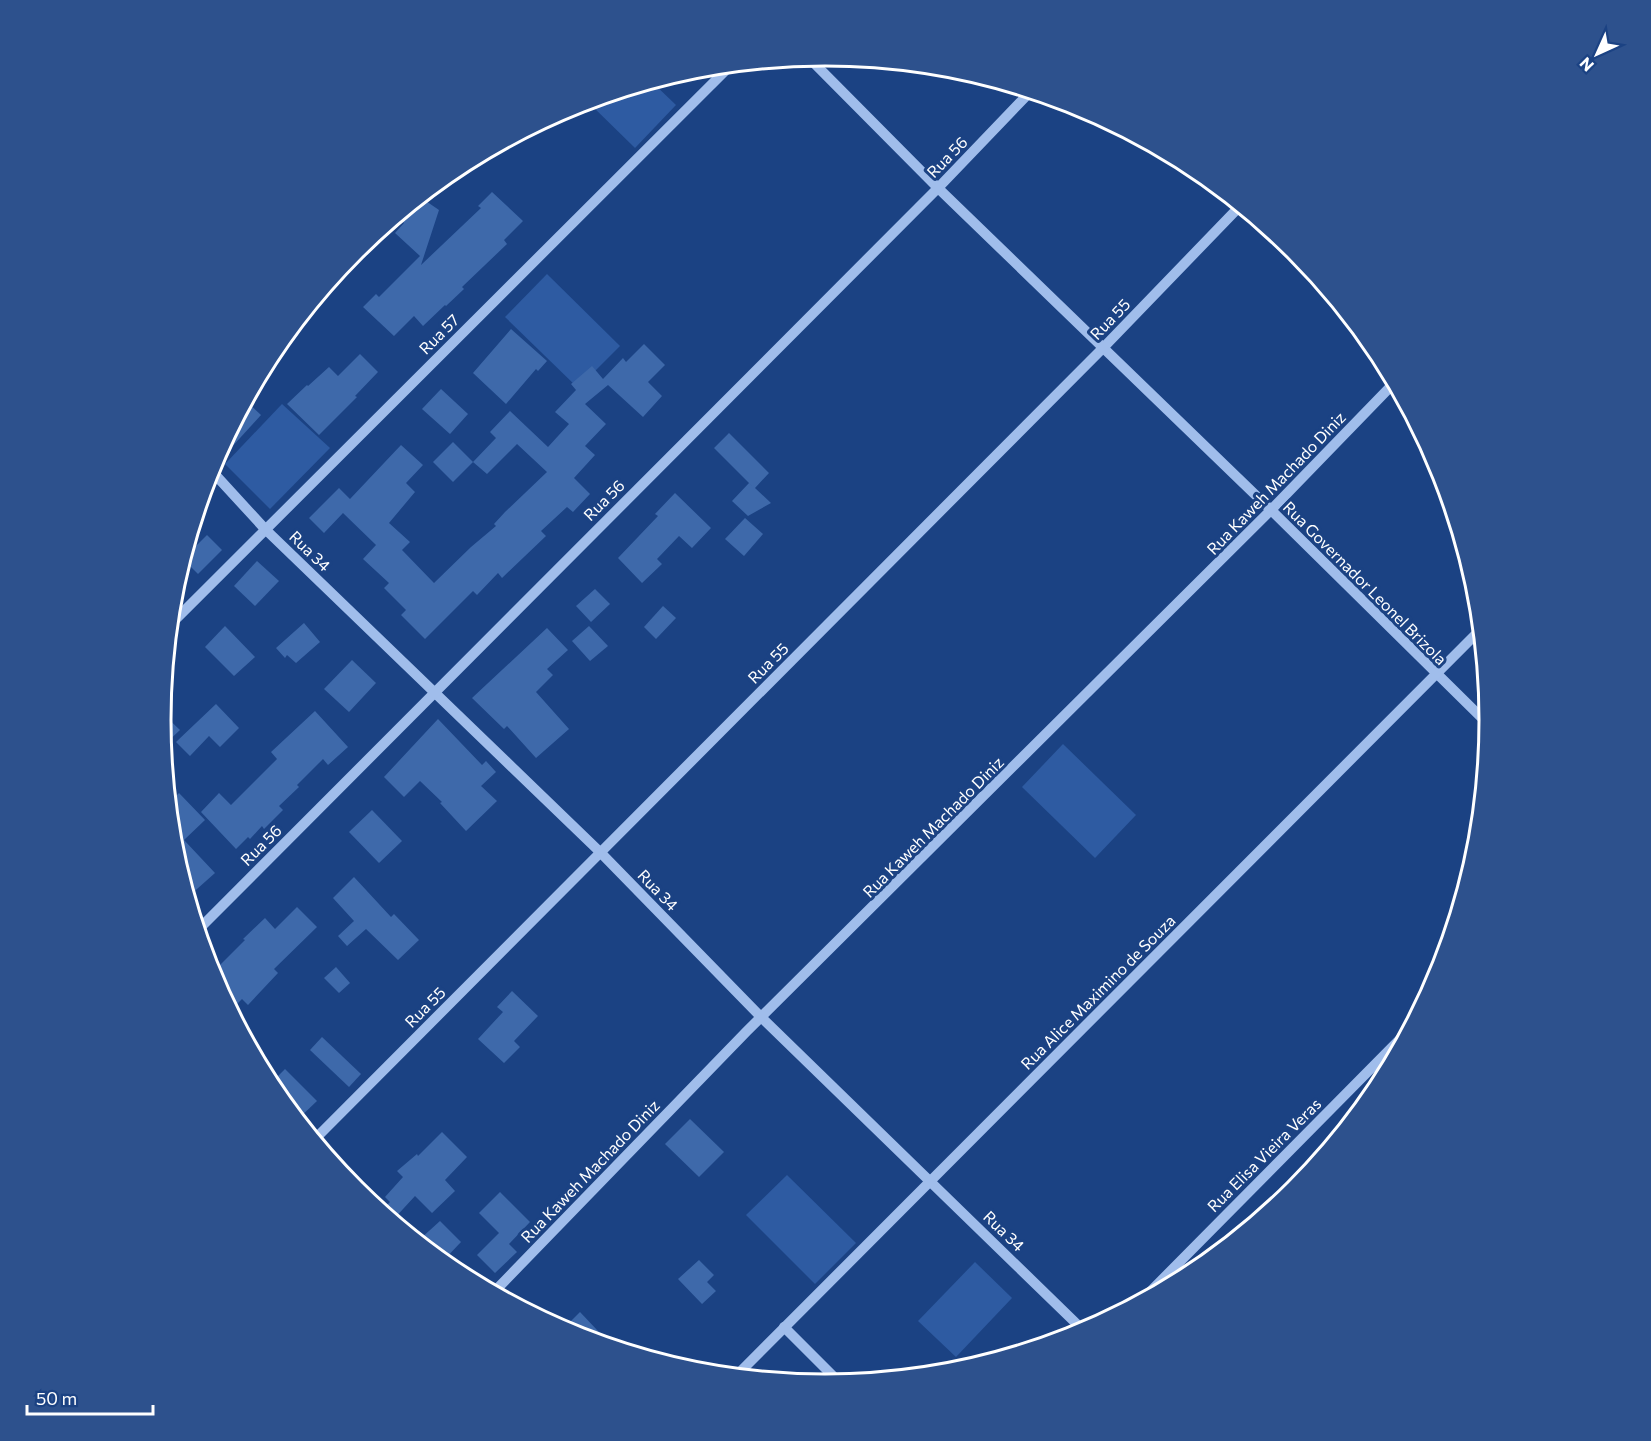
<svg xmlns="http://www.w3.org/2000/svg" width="1651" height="1441" viewBox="0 0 1651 1441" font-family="Commissioner,sans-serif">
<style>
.grass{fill:#2e5ba2}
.building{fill:#3e69aa}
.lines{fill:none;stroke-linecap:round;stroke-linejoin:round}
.minor{stroke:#a0bdeb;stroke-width:10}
.labels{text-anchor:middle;stroke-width:6;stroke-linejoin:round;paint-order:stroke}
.street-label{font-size:16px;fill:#fff;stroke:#1b4283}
.rim{fill:none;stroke:#fff;stroke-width:3}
</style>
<rect width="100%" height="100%" fill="#1b4283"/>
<g class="grass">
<path d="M652,82L676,105L635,148L587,101Z"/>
<path d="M547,274L620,346L578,388L505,317Z"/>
<path d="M282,404L330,448L270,509L225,464Z"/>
<path d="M1063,744L1136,815L1095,858L1022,787Z"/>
<path d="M236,1021L258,1043L251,1050Z"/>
<path d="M787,1175L856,1243L815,1284L746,1215Z"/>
<path d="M975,1262L1012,1298L956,1357L918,1321Z"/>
</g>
<g class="building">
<path d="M492,192L523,221L504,240L507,244L462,287L464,289L446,306L445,305L423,326L414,316L394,336L363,307L376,294L379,297L420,256L395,233L404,223L398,216L420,197L439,210L421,265L481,208L478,206Z"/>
<path d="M511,329L547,361L538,371L536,369L506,404L473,373Z"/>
<path d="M644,344L665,365L648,382L662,396L643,417L608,385L585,404L606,424L585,446L595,455L574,478L590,494L573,512L567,507L541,531L546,536L502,578L498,573L477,595L473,591L425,639L401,615L406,610L384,588L389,583L363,559L376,545L343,513L324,533L309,518L339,488L350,499L401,445L423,465L406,483L415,492L389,523L410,542L402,550L434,583L471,547L496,526L494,524L505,512L547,472L517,444L487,474L473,462L496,438L490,432L510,411L548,447L569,424L555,412L576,390L571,384L592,366L603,379L623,358L626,362Z"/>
<path d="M360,354L378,372L355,396L357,397L319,435L287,404L307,385L308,386L329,367L338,376Z"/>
<path d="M441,389L468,414L450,434L422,409Z"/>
<path d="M246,401L261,415L219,461L215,459Z"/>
<path d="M729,433L769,473L755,488L771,503L748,516L732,501L749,483L752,486L714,448Z"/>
<path d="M453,442L473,462L453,482L433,462Z"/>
<path d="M675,493L711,528L692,548L679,536L657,559L662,564L642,583L618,558L658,516L655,514Z"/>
<path d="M745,518L763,534L744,556L725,539Z"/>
<path d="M207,535L222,550L198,574L183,559Z"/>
<path d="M257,561L279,581L255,606L234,586Z"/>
<path d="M595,589L610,604L591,622L576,606Z"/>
<path d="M663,606L676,618L656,639L644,627Z"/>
<path d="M304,623L320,642L296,663L287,655L285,658L276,648Z"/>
<path d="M225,626L255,657L234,676L205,647Z"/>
<path d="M589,626L608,646L590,661L572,641Z"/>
<path d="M547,628L568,650L547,669L553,675L536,692L569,729L536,758L507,726L504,729L472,698Z"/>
<path d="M352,660L376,683L349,712L324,689Z"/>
<path d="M216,704L239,728L220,747L209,736L190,756L176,742Z"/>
<path d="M315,711L348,747L328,765L323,759L297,785L299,787L279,806L283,810L264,829L262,826L250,839L248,837L236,849L201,812L219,793L231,805L277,759L271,752Z"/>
<path d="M161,712L180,730L163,746L160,720Z"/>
<path d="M438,719L482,765L486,761L496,772L481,786L497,801L466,831L440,803L442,802L420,781L404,797L384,777Z"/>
<path d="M179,793L205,820L184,840L215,873L188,897L173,850L169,803Z"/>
<path d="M372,810L402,841L379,863L349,832Z"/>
<path d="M354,877L391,917L394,914L419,940L398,960L366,929L347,946L338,936L354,921L333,898Z"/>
<path d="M297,907L317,927L274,969L278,973L248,1005L242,999L230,1011L211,974L245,940L243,939L265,918L275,929Z"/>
<path d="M336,967L350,983L339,993L324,978Z"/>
<path d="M512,991L538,1016L514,1041L520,1047L504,1063L478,1039L503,1012L497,1007Z"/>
<path d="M322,1037L361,1074L349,1087L310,1050Z"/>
<path d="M285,1069L317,1101L297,1120L275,1093L281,1088L273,1081Z"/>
<path d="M690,1119L724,1152L699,1177L665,1144Z"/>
<path d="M442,1132L467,1157L445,1180L455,1191L432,1213L415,1196L392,1221L381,1211L390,1202L385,1197L403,1177L397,1171L417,1154L418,1156Z"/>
<path d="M500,1192L530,1222L509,1244L517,1252L495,1273L477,1255L499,1233L479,1213Z"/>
<path d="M440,1221L461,1242L442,1262L419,1240Z"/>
<path d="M699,1260L714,1275L707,1282L716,1291L702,1304L678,1279Z"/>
<path d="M580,1312L614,1348L571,1335L562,1330Z"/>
</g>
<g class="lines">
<g class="minor">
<path d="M808,57L938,188L1271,510L1490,726"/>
<path d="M210,469L265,529L600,852L762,1018L1085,1332"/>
<path d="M170,625L731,65"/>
<path d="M198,930L938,188L1031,91"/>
<path d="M314,1140L1102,349L1241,205"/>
<path d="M493,1293L747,1031L1271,510L1395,382"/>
<path d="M1137,1305L1412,1027"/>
<path d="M784,1327L841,1384"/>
<path d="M735,1377L1481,629"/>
</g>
</g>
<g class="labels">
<g class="street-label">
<text transform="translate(947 157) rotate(-46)" y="6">Rua 56</text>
<text transform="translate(1110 319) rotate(-46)" y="6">Rua 55</text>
<text transform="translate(439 334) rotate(-45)" y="6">Rua 57</text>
<text transform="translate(1276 483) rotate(-46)" y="6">Rua Kaweh Machado Diniz</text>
<text transform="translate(604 500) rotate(-45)" y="6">Rua 56</text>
<text transform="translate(310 551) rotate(44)" y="6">Rua 34</text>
<text transform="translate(1365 583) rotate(45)" y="6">Rua Governador Leonel Brizola</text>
<text transform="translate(768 663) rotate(-45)" y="6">Rua 55</text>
<text transform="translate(933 827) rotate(-45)" y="6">Rua Kaweh Machado Diniz</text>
<text transform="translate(261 845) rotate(-45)" y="6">Rua 56</text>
<text transform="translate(658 890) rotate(46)" y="6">Rua 34</text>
<text transform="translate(1098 992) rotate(-45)" y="6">Rua Alice Maximino de Souza</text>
<text transform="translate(425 1007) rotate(-45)" y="6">Rua 55</text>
<text transform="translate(1264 1155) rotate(-45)" y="6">Rua Elisa Vieira Veras</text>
<text transform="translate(590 1171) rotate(-46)" y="6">Rua Kaweh Machado Diniz</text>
<text transform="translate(1004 1231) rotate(44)" y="6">Rua 34</text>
</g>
</g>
<path d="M0 0H1651V1441H0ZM171 720a654 654 0 1 1 1308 0a654 654 0 1 1-1308 0Z" fill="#2d518d" fill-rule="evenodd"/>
<path class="rim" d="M171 720a654 654 0 1 1 1308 0a654 654 0 1 1-1308 0Z"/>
<g transform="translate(1597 54) rotate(225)" stroke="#1b4283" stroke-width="4.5" paint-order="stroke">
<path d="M0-4.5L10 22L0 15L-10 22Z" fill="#ffffff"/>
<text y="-9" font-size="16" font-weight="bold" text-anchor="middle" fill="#ffffff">N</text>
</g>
<path d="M27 1405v9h126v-9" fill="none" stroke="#ffffff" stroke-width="3"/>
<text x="36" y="1405" font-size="18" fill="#ffffff" stroke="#1b4283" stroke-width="4.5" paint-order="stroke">50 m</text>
</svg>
